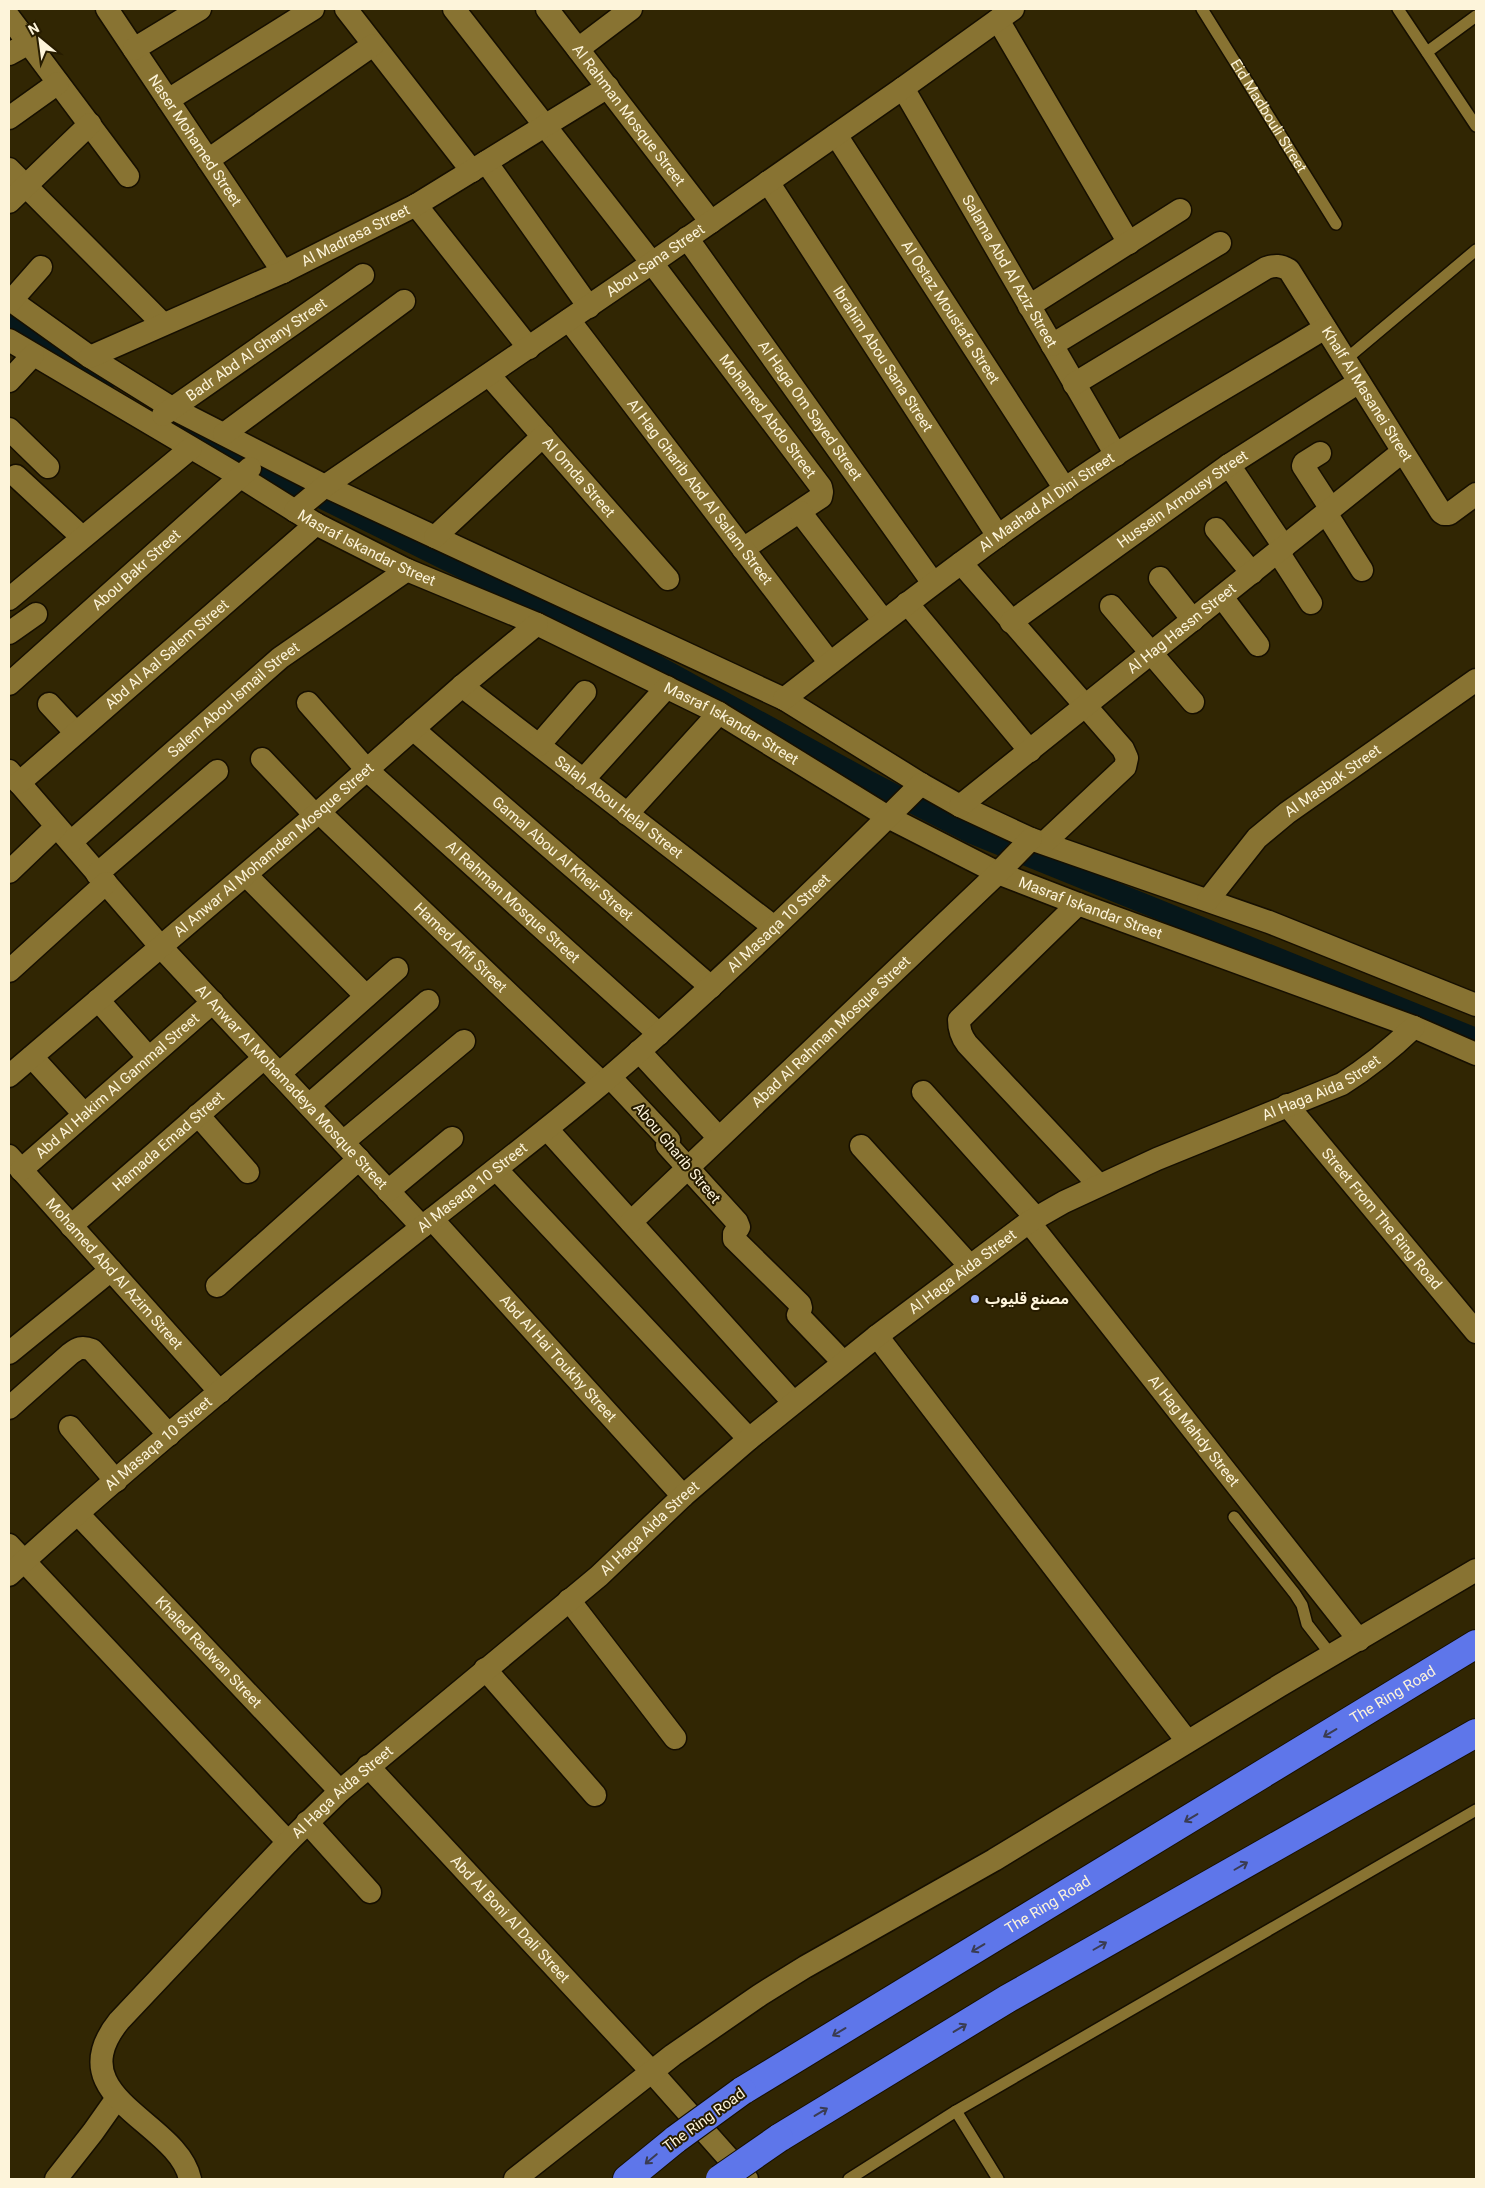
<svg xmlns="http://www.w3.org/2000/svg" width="1485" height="2188" viewBox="0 0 1485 2188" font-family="Roboto,'Noto Sans Arabic',sans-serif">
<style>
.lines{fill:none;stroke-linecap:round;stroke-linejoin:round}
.canal{stroke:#06171a;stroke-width:20}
.lane-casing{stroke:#160f00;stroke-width:14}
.street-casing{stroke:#160f00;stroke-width:25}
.highway-casing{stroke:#160f00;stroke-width:30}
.lane{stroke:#887332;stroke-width:11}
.street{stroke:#887332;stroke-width:22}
.highway{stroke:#5e76ea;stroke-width:28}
.highway-bridge-casing{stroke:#160f00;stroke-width:30;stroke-linecap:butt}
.highway-bridge{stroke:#5e76ea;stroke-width:28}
.oneway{stroke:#3a3c52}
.poi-dot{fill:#9eb3fd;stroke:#271c00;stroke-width:2}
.labels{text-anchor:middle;stroke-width:4;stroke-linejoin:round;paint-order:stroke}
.street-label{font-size:15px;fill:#fdf4da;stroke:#271c00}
.poi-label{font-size:15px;font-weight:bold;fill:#fdf4da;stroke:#271c00;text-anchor:start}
</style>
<rect width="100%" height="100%" fill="#312603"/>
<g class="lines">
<g class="canal">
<path d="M9,324L104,384"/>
<path d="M165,421L655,664L871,782L972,834L1476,1038"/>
</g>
<g class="lane-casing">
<g id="lane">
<path id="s1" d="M1202,9L1336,224"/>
<path d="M1398,9L1476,126"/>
<path d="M1427,52L1476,16"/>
<path d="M1345,360L1476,250"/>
<path d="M1234,1517L1295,1594L1302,1605L1307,1624L1332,1656"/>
<path d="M956,2111L998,2179"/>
<path d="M849,2179L956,2111L1476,1810"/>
</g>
</g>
<g class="street-casing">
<g id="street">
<path id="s2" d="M107,9L283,272"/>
<path d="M346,9L472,171"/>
<path id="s3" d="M454,9L652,263L821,487L822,492L821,497L743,549"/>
<path id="s4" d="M547,9L711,222"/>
<path d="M9,17L128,176"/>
<path d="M998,20L1129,243"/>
<path d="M134,49L200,9"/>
<path d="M578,49L631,9"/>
<path d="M9,54L29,43"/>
<path id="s5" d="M903,88L1116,455"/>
<path d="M168,100L313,9"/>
<path d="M9,118L58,83"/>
<path id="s6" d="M836,135L1065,489"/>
<path d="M208,160L373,45"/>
<path d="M486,162L589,307"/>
<path d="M9,169L163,324"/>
<path id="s7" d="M768,182L998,536"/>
<path d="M9,202L90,124"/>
<path d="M416,205L529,348"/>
<path id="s8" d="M687,238L933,583"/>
<path d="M9,299L90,357L172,408L325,486L784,699L921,784L960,806L1031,839L1269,922L1476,1005"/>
<path d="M11,301L41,267"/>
<path d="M1029,306L1180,210"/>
<path id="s9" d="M569,320L830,663"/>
<path id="s10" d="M9,340L241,477L316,524L407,570L537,624L719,713L888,817L998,873L1078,904L1414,1027L1476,1054"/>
<path d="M1052,345L1220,243"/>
<path id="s11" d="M90,357L283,272L416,205L608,87"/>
<path id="s12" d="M489,375L668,579"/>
<path d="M9,381L33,355"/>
<path id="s13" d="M1074,384L1266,268C1275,265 1280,265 1289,270L1441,512L1444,514H1449L1476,494"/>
<path id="s14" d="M163,415L363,275"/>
<path d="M9,429L48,467"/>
<path d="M224,434L404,301"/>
<path d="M1320,453L1304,463L1303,466L1331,509"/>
<path d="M1229,465L1284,547"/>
<path d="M16,476L82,537"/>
<path id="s15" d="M295,511L325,486L652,263L903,88L1013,9"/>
<path d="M800,512L883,620"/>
<path d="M1326,513L1362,570"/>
<path d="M1216,529L1252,573"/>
<path d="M435,537L543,436"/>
<path d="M1278,552L1311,603"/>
<path d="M961,563L1123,749L1127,758L1125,767L1044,843"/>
<path d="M1160,578L1193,620"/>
<path d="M1222,597L1258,645"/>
<path d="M9,599L191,448"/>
<path d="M907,603L1030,751"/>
<path d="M1111,606L1193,702"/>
<path id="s16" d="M1011,622L1229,465L1359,382"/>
<path d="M9,633L36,614"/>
<path id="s17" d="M9,684L250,468"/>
<path id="s18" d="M462,686L774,927"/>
<path id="s19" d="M784,699C892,615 1000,530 1115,455C1183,411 1255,371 1325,328"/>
<path id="s20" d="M308,703L367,770L659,1034"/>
<path d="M49,704L76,733"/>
<path id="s21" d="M413,729L711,987"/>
<path d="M539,745L585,692"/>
<path d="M262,759L315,815"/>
<path id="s22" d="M9,771L161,947L422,1227"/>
<path d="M583,780L667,687"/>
<path id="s23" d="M19,783L316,524"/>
<path id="s24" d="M960,806L1402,452"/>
<path id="s25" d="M319,812L602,1083"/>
<path d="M627,814L719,713"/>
<path id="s26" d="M71,842L280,658L407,570"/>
<path d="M9,872L56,827"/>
<path d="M97,874L217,771"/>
<path d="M246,875L366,996"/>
<path id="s27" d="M1208,900L1257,838L1287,813L1476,680"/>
<path d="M1078,904L959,1020C959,1030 961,1036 967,1044L1098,1184"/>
<path d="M9,971L106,883"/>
<path d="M98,1000L149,1058"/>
<path d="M639,1051L719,1138"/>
<path d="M32,1057L84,1114"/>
<path d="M279,1074L397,969"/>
<path id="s28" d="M9,1076L319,812L462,686L537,624"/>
<path d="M610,1077L669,1140L667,1145L737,1222L739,1227L734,1234V1239L800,1304L801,1308L798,1315L843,1362"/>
<path d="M923,1092L1036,1218"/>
<path d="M309,1105L428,1001"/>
<path id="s29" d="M1287,1105L1476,1332"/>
<path d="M198,1115L248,1172"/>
<path d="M547,1129L793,1402"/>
<path d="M343,1142L464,1041"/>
<path d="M861,1146L970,1266"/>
<path id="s30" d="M9,1156L220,1392"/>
<path d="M496,1169L749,1439"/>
<path id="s31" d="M21,1170L213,1002"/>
<path d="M388,1191L452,1138"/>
<path id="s32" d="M432,1219L683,1496"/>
<path id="s33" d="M631,1222L998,873L1031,839"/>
<path id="s34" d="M1029,1222L1359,1640"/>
<path id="s35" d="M71,1226L264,1058"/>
<path d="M217,1286L359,1159"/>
<path d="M877,1336L1187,1741"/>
<path d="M9,1353L111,1270"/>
<path d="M9,1408L70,1354C78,1348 82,1346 92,1350L169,1435"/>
<path d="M70,1427L116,1481"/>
<path id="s36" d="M78,1514L340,1791"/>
<path d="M9,1545L288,1842"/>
<path id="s37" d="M9,1575C141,1454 281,1339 422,1227C485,1177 550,1128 612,1075C719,983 821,884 921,784"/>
<path d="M569,1600L675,1738"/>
<path d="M485,1669L595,1795"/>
<path id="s38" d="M368,1766L652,2072L747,2179"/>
<path d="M307,1822L370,1892"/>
<path d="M56,2179L93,2132L117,2098"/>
<path id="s39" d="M190,2179C178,2121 57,2098 119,2021L288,1842L340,1791L599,1576L683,1496L749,1439L877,1336L1029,1222L1064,1202L1157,1159L1342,1084C1369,1067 1391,1049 1414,1027"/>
<path d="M515,2179L673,2055L760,1995L805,1967L994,1860L1279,1686L1476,1570"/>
</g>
</g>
<g class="highway-casing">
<g id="highway">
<path id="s40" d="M742,2091L1476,1644"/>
<path d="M779,2138L1007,1999L1476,1733"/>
<path d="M627,2179L676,2139"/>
</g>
</g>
<use href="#lane" class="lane"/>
<use href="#street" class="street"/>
<use href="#highway" class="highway"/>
<g class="highway-bridge-casing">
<g id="highway-bridge">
<path d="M676,2139L742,2091"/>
<path d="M720,2179L779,2138"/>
</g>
</g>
<use href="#highway-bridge" class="highway-bridge"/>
</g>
<defs><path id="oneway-shaft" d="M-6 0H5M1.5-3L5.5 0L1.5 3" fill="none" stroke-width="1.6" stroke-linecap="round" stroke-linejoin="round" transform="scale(1.25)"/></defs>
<g class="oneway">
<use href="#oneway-shaft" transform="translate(1330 1733) rotate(149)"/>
<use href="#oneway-shaft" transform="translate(1191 1818) rotate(149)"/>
<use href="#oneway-shaft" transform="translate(1241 1866) rotate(-30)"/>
<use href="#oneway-shaft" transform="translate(1100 1946) rotate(-30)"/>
<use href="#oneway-shaft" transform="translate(978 1948) rotate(149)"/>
<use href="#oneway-shaft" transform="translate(960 2028) rotate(-31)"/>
<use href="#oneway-shaft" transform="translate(839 2032) rotate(149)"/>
<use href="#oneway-shaft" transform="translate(821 2112) rotate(-31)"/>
<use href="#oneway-shaft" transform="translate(651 2159) rotate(140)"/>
</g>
<circle class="poi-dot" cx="975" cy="1299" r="5"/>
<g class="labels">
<g class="street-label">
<text dy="5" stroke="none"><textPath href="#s4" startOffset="134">Al Rahman Mosque Street</textPath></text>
<text dy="5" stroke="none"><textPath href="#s1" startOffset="126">Eid Madbouli Street</textPath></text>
<text dy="5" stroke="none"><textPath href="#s2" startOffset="158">Naser Mohamed Street</textPath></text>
<text dy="5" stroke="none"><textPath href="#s11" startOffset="292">Al Madrasa Street</textPath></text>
<text dy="5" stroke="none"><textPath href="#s15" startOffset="439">Abou Sana Street</textPath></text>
<text dy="5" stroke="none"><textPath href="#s5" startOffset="212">Salama Abd Al Aziz Street</textPath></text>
<text dy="5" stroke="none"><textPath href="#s6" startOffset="211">Al Ostaz Moustafa Street</textPath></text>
<text dy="5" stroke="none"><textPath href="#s14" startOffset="114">Badr Abd Al Ghany Street</textPath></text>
<text dy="5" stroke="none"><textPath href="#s7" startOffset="211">Ibrahim Abou Sana Street</textPath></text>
<text dy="5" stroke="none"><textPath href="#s13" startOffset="395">Khalf Al Masanei Street</textPath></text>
<text dy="5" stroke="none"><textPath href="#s8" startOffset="212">Al Haga Om Sayed Street</textPath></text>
<text dy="5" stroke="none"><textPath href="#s3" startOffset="514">Mohamed Abdo Street</textPath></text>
<text dy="5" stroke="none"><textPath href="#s12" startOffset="136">Al Omda Street</textPath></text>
<text dy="5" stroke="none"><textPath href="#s9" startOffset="216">Al Hag Gharib Abd Al Salam Street</textPath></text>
<text dy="5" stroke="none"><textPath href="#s16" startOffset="211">Hussein Arnousy Street</textPath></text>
<text dy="5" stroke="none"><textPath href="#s19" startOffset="328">Al Maahad Al Dini Street</textPath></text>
<text dy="5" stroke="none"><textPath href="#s10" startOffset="414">Masraf Iskandar Street</textPath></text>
<text dy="5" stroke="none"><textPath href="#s17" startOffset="171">Abou Bakr Street</textPath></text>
<text dy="5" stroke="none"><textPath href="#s24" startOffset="284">Al Hag Hassn Street</textPath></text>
<text dy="5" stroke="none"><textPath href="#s23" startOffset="196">Abd Al Aal Salem Street</textPath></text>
<text dy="5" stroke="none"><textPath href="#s26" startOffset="216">Salem Abou Ismail Street</textPath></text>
<text dy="5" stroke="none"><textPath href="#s10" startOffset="819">Masraf Iskandar Street</textPath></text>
<text dy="5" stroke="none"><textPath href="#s27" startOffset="174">Al Masbak Street</textPath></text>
<text dy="5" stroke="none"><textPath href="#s18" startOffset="198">Salah Abou Helal Street</textPath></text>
<text dy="5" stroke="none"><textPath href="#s28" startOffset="348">Al Anwar Al Mohamden Mosque Street</textPath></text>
<text dy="5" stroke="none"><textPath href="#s21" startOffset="198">Gamal Abou Al Kheir Street</textPath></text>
<text dy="5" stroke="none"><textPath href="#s20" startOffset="286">Al Rahman Mosque Street</textPath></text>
<text dy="5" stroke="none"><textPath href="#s10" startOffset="1224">Masraf Iskandar Street</textPath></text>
<text dy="5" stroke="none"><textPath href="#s37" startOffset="1009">Al Masaqa 10 Street</textPath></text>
<text dy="5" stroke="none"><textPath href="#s25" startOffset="196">Hamed Afifi Street</textPath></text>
<text dy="5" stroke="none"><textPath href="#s33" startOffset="276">Abad Al Rahman Mosque Street</textPath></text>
<text dy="5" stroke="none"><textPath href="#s31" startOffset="128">Abd Al Hakim Al Gammal Street</textPath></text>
<text dy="5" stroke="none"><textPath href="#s39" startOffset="1731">Al Haga Aida Street</textPath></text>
<text dy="5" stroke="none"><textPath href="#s22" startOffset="424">Al Anwar Al Mohamadeya Mosque Street</textPath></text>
<text dy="5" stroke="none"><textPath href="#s35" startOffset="129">Hamada Emad Street</textPath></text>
<text transform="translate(677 1153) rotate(50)" y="5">Abou Gharib Street</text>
<text dy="5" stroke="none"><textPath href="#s37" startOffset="604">Al Masaqa 10 Street</textPath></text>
<text dy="5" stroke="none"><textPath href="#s29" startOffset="148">Street From The Ring Road</textPath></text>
<text dy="5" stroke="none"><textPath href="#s39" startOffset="1326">Al Haga Aida Street</textPath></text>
<text dy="5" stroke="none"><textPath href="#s30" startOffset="158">Mohamed Abd Al Azim Street</textPath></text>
<text dy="5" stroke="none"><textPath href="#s32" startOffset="188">Abd Al Hai Toukhy Street</textPath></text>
<text dy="5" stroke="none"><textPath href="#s34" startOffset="266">Al Hag Mahdy Street</textPath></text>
<text dy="5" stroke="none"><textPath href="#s37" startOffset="199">Al Masaqa 10 Street</textPath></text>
<text dy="5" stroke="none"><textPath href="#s39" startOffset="921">Al Haga Aida Street</textPath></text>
<text dy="5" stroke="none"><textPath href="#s36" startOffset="190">Khaled Radwan Street</textPath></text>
<text dy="5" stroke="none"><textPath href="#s40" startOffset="762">The Ring Road</textPath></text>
<text dy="5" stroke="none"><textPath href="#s39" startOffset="516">Al Haga Aida Street</textPath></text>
<text dy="5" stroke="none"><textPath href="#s40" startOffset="358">The Ring Road</textPath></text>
<text dy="5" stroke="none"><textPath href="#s38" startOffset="209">Abd Al Boni Al Dali Street</textPath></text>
<text transform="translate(704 2120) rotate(-36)" y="5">The Ring Road</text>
</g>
<g class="poi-label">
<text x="985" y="1304">مصنع قليوب</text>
</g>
</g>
<rect width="1485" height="2188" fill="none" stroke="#fdf4da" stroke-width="20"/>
<g transform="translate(40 40) rotate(331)" stroke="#271c00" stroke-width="4" paint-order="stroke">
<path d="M0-4L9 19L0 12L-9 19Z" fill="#fdf4da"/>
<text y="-8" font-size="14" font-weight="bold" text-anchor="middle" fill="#fdf4da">N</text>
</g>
</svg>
